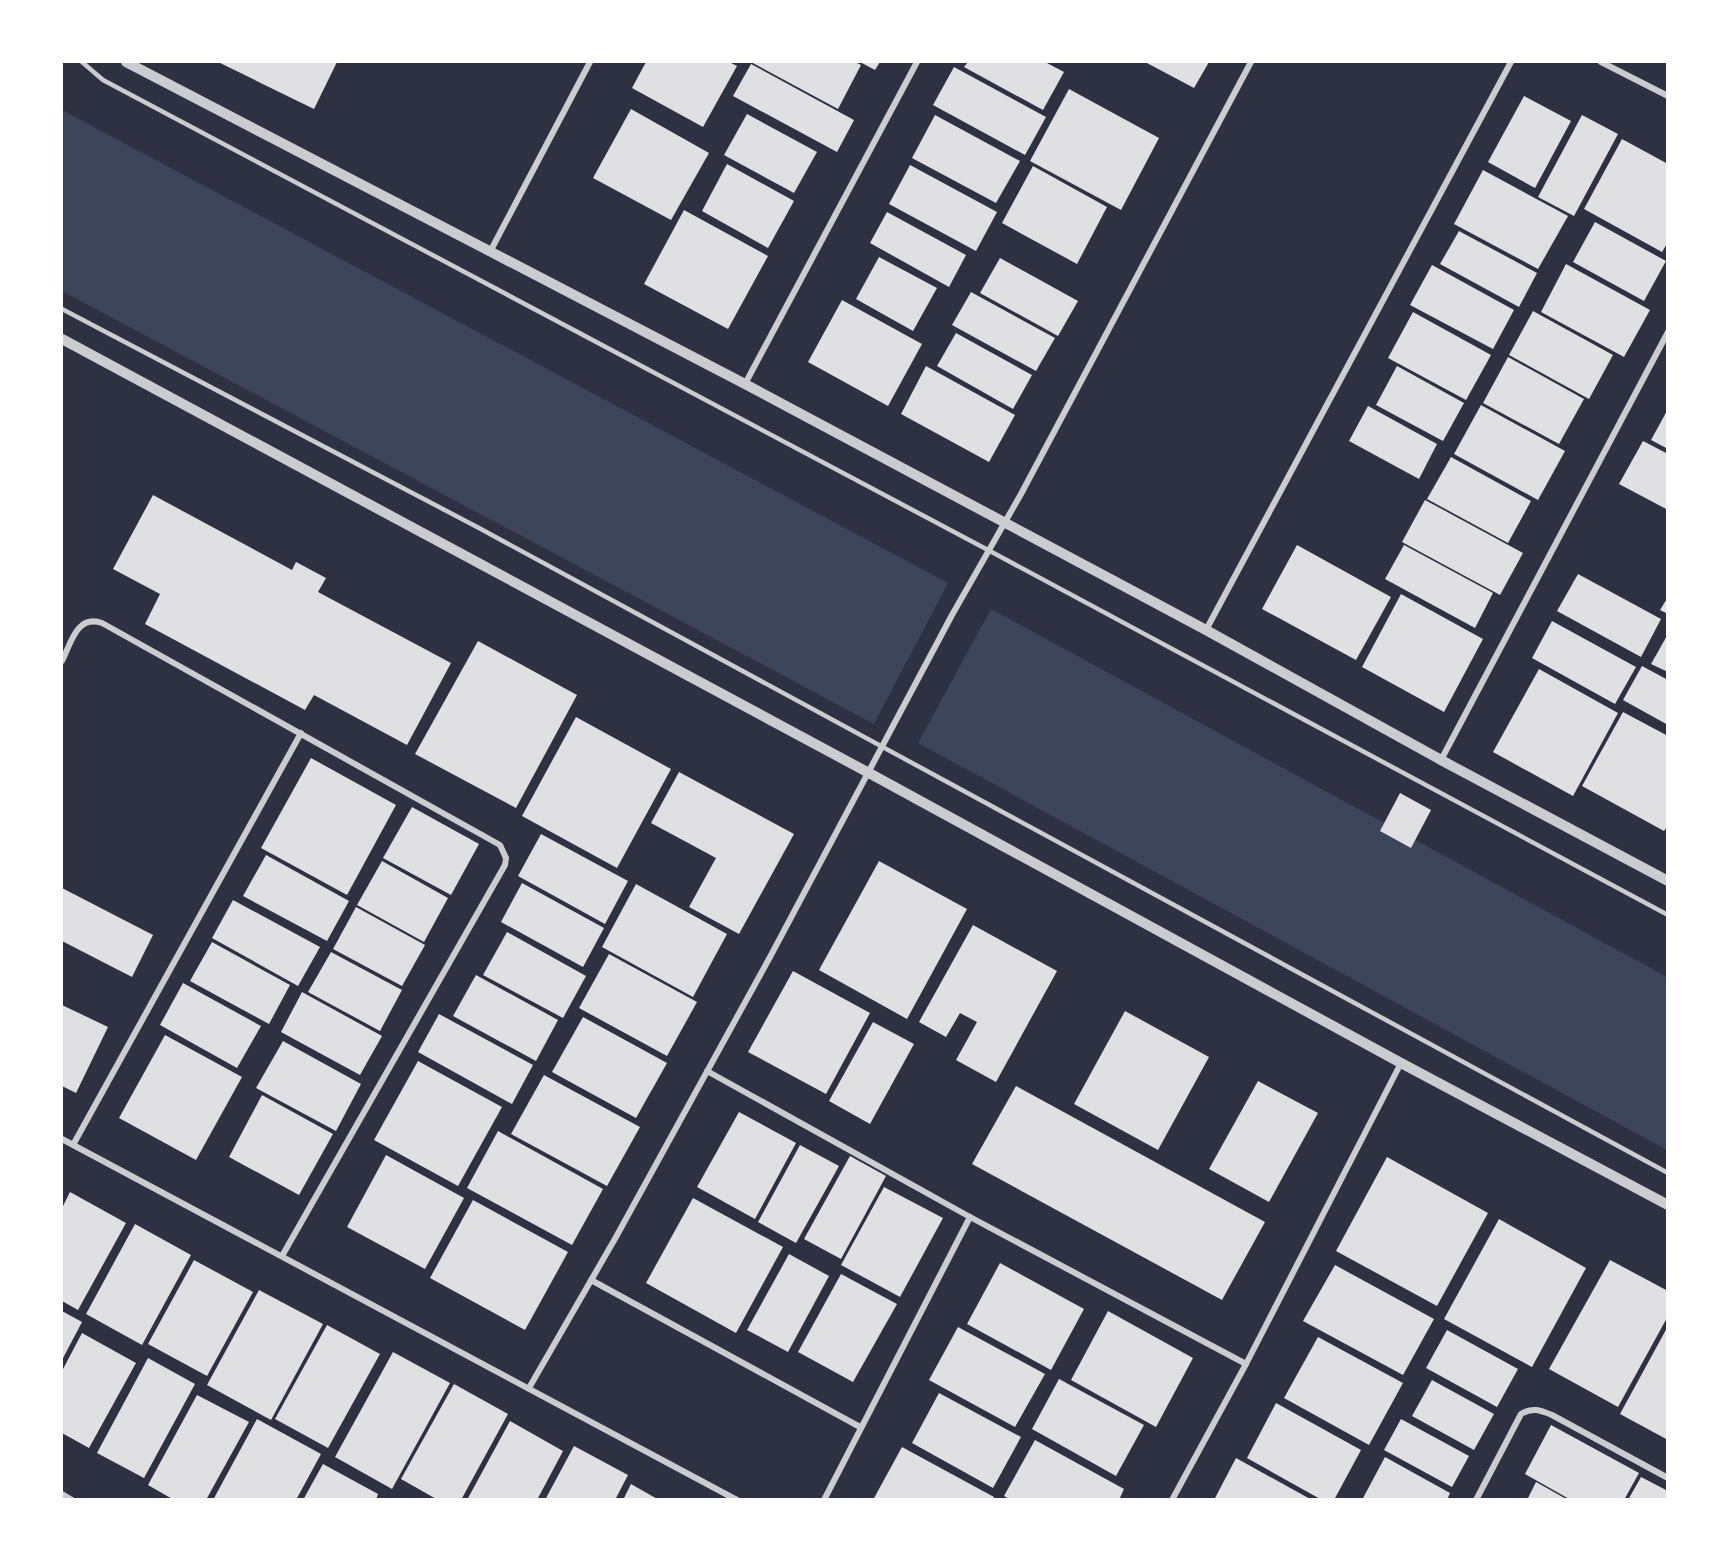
<svg xmlns="http://www.w3.org/2000/svg" width="1729" height="1561" viewBox="0 0 1729 1561" font-family="Literata,serif">
<style>
.green{fill:#3c4559}
.building{fill:#e0e0e3}
.lines{fill:none;stroke-linecap:round;stroke-linejoin:round}
.service{stroke:#caccd0;stroke-width:4.5}
.minor{stroke:#caccd0;stroke-width:6}
.tertiary{stroke:#caccd0;stroke-width:10}
</style>
<rect width="100%" height="100%" fill="#2d3142"/>
<g class="green">
<path d="M62,110L948,583L874,724L62,291Z"/>
<path d="M991,609L1667,977V1150L918,743Z"/>
</g>
<g class="building">
<path d="M218,62H337L314,109Z"/>
<path d="M646,62H729L737,66L703,127L632,88Z"/>
<path d="M751,62H855L861,65L838,109Z"/>
<path d="M860,62H880L875,70Z"/>
<path d="M968,62H1045L1064,72L1043,110L964,67Z"/>
<path d="M1145,62H1209L1194,88Z"/>
<path d="M751,64L854,120L837,152L733,96Z"/>
<path d="M954,67L1046,117L1025,155L933,105Z"/>
<path d="M1069,89L1159,138L1121,210L1030,161Z"/>
<path d="M1524,96L1571,121L1535,188L1488,162Z"/>
<path d="M631,109L709,153L671,220L593,178Z"/>
<path d="M747,114L817,152L794,193L724,155Z"/>
<path d="M935,115L1020,161L996,203L912,158Z"/>
<path d="M1582,115L1618,134L1574,216L1538,197Z"/>
<path d="M1622,139L1668,164V242L1662,252L1584,209Z"/>
<path d="M727,164L794,201L768,248L702,211Z"/>
<path d="M910,165L997,212L976,251L889,204Z"/>
<path d="M1033,166L1107,207L1077,264L1002,223Z"/>
<path d="M1483,170L1568,216L1538,269L1454,224Z"/>
<path d="M684,210L768,256L728,329L644,284Z"/>
<path d="M887,212L966,255L949,287L870,243Z"/>
<path d="M1595,222L1666,261L1644,301L1573,262Z"/>
<path d="M1459,231L1537,273L1519,307L1440,264Z"/>
<path d="M879,257L937,288L913,331L856,299Z"/>
<path d="M1000,258L1078,301L1058,336L980,293Z"/>
<path d="M1566,264L1650,310L1624,357L1541,312Z"/>
<path d="M1432,265L1514,310L1493,349L1410,305Z"/>
<path d="M971,292L1055,338L1036,371L952,325Z"/>
<path d="M842,300L922,344L888,406L808,362Z"/>
<path d="M1533,311L1613,355L1589,399L1509,355Z"/>
<path d="M1413,312L1491,355L1466,400L1388,358Z"/>
<path d="M956,333L1032,375L1013,409L937,366Z"/>
<path d="M1508,357L1584,399L1559,444L1483,403Z"/>
<path d="M926,366L1015,415L989,462L901,414Z"/>
<path d="M1397,366L1464,403L1443,441L1376,405Z"/>
<path d="M1481,405L1565,451L1538,500L1454,454Z"/>
<path d="M1368,406L1437,444L1419,479L1349,441Z"/>
<path d="M1668,409V449L1651,440Z"/>
<path d="M1643,441L1668,454V510L1619,484Z"/>
<path d="M1451,457L1531,501L1508,543L1427,499Z"/>
<path d="M153,495L292,570L296,562L326,578L318,592L451,663L407,745L314,695L305,710L145,624L160,594L113,569Z"/>
<path d="M1425,500L1523,553L1500,595L1402,542Z"/>
<path d="M1297,545L1391,597L1356,660L1262,609Z"/>
<path d="M1404,545L1493,593L1475,628L1385,579Z"/>
<path d="M1578,574L1661,619L1641,657L1557,611Z"/>
<path d="M1401,594L1483,639L1444,712L1362,667Z"/>
<path d="M1668,597V614L1660,610Z"/>
<path d="M1552,621L1636,667L1615,704L1532,658Z"/>
<path d="M1668,634V672L1651,664Z"/>
<path d="M478,641L577,695L516,808L415,754Z"/>
<path d="M1642,666L1668,680V725L1623,700Z"/>
<path d="M1539,669L1618,713L1573,796L1493,752Z"/>
<path d="M1623,712L1668,736V825L1664,831L1582,786Z"/>
<path d="M576,717L671,769L617,868L522,816Z"/>
<path d="M311,758L396,805L347,895L261,848Z"/>
<path d="M679,772L794,834L739,934L689,907L716,858L651,823Z"/>
<path d="M1400,793L1431,810L1411,848L1380,831Z"/>
<path d="M412,807L479,844L451,895L383,858Z"/>
<path d="M541,834L628,881L605,924L518,876Z"/>
<path d="M266,855L349,901L327,941L243,896Z"/>
<path d="M382,861L448,898L424,942L357,905Z"/>
<path d="M879,861L967,909L907,1019L819,970Z"/>
<path d="M522,883L604,928L583,967L501,922Z"/>
<path d="M636,884L727,934L693,997L602,947Z"/>
<path d="M62,888L153,935L132,977L62,941Z"/>
<path d="M233,900L320,947L298,986L212,938Z"/>
<path d="M356,907L425,945L402,986L333,949Z"/>
<path d="M973,925L1057,971L996,1082L956,1060L977,1022L960,1013L946,1037L919,1022Z"/>
<path d="M507,932L586,976L563,1018L483,975Z"/>
<path d="M212,942L290,985L269,1024L190,981Z"/>
<path d="M331,952L402,990L380,1031L308,992Z"/>
<path d="M609,954L697,1002L667,1056L579,1008Z"/>
<path d="M793,971L870,1013L826,1094L748,1052Z"/>
<path d="M476,975L558,1020L536,1061L453,1016Z"/>
<path d="M183,983L261,1026L237,1068L160,1025Z"/>
<path d="M302,992L382,1036L360,1075L281,1032Z"/>
<path d="M62,1005L108,1027L76,1093L62,1086Z"/>
<path d="M1125,1011L1209,1057L1158,1150L1074,1104Z"/>
<path d="M439,1014L533,1065L512,1104L418,1052Z"/>
<path d="M583,1017L667,1063L636,1118L552,1072Z"/>
<path d="M873,1022L914,1044L870,1124L829,1101Z"/>
<path d="M165,1035L242,1077L196,1160L119,1118Z"/>
<path d="M283,1041L361,1084L336,1131L256,1088Z"/>
<path d="M418,1061L502,1107L458,1186L374,1140Z"/>
<path d="M544,1075L640,1127L607,1186L511,1134Z"/>
<path d="M1258,1081L1318,1113L1269,1202L1209,1169Z"/>
<path d="M1016,1086L1265,1222L1222,1300L972,1164Z"/>
<path d="M262,1095L333,1134L299,1195L229,1157Z"/>
<path d="M739,1112L796,1143L755,1219L697,1187Z"/>
<path d="M498,1131L603,1189L572,1245L467,1188Z"/>
<path d="M800,1145L839,1166L796,1243L758,1222Z"/>
<path d="M386,1155L464,1198L425,1269L347,1227Z"/>
<path d="M850,1156L886,1176L841,1259L804,1239Z"/>
<path d="M1387,1157L1488,1213L1437,1306L1336,1251Z"/>
<path d="M884,1187L943,1218L900,1297L841,1265Z"/>
<path d="M70,1192L126,1223L78,1310L62,1301V1208Z"/>
<path d="M693,1198L783,1247L736,1333L646,1283Z"/>
<path d="M473,1200L568,1252L525,1330L430,1278Z"/>
<path d="M1499,1219L1586,1268L1532,1367L1444,1319Z"/>
<path d="M135,1224L191,1255L142,1345L86,1314Z"/>
<path d="M789,1254L829,1276L788,1352L747,1330Z"/>
<path d="M194,1260L253,1292L207,1376L148,1344Z"/>
<path d="M1610,1260L1668,1291V1316L1618,1407L1549,1369Z"/>
<path d="M1000,1263L1084,1309L1051,1370L967,1324Z"/>
<path d="M1335,1265L1434,1319L1403,1375L1303,1321Z"/>
<path d="M841,1274L897,1304L853,1382L798,1352Z"/>
<path d="M259,1290L323,1324L271,1420L207,1385Z"/>
<path d="M62,1311L82,1322L62,1360Z"/>
<path d="M1108,1311L1193,1358L1156,1427L1071,1380Z"/>
<path d="M327,1325L380,1354L328,1448L275,1419Z"/>
<path d="M1668,1326V1440L1620,1414Z"/>
<path d="M958,1327L1045,1374L1015,1427L929,1380Z"/>
<path d="M1447,1330L1518,1369L1497,1407L1426,1368Z"/>
<path d="M82,1333L136,1363L89,1448L62,1433V1371Z"/>
<path d="M1318,1337L1403,1383L1369,1445L1284,1398Z"/>
<path d="M393,1352L450,1383L392,1489L335,1457Z"/>
<path d="M148,1358L195,1384L144,1478L97,1453Z"/>
<path d="M1059,1379L1144,1425L1116,1476L1032,1429Z"/>
<path d="M1432,1380L1494,1414L1474,1450L1412,1416Z"/>
<path d="M454,1384L508,1414L461,1500H438L401,1479Z"/>
<path d="M939,1393L1021,1437L993,1488L912,1443Z"/>
<path d="M197,1395L249,1422L206,1500H174L148,1485Z"/>
<path d="M1276,1403L1361,1450L1334,1500H1322L1247,1458Z"/>
<path d="M257,1419L321,1454L296,1500H213Z"/>
<path d="M1401,1419L1469,1456L1452,1487L1384,1450Z"/>
<path d="M510,1421L563,1451L537,1500H467Z"/>
<path d="M1551,1425L1639,1473L1624,1500H1571L1525,1474Z"/>
<path d="M1035,1440L1124,1489L1119,1500H1011L1004,1496Z"/>
<path d="M574,1446L628,1475L615,1500H545Z"/>
<path d="M902,1447L994,1497L993,1500H873Z"/>
<path d="M1385,1457L1450,1493L1447,1500H1362Z"/>
<path d="M1236,1458L1312,1500H1214Z"/>
<path d="M323,1464L378,1494L376,1500H303Z"/>
<path d="M1641,1477L1668,1491V1500H1628Z"/>
<path d="M1536,1482L1568,1500H1527Z"/>
<path d="M631,1484L659,1500H623Z"/>
</g>
<g class="lines">
<g class="service">
<path d="M82,62L103,80L988,550L1668,915"/>
<path d="M62,309L479,528L1668,1173"/>
</g>
<g class="minor">
<path d="M1601,62L1668,96"/>
<path d="M491,250L590,62"/>
<path d="M745,384L917,62"/>
<path d="M1206,630L1511,62"/>
<path d="M62,661C71,643 77,614 102,623L500,845L506,858L505,865L282,1256"/>
<path d="M1441,760L1668,332"/>
<path d="M707,1071L970,1217L1246,1364"/>
<path d="M62,1139L737,1500"/>
<path d="M73,1145L301,733"/>
<path d="M591,1280L860,1427"/>
<path d="M529,1388L616,1237L770,957L952,615L1021,494L1251,62"/>
<path d="M62,1494L72,1500"/>
<path d="M824,1500L970,1217"/>
<path d="M1172,1500L1246,1364L1401,1063"/>
<path d="M1476,1500L1521,1414C1532,1407 1540,1410 1552,1415L1668,1478"/>
</g>
<g class="tertiary">
<path d="M126,62L745,384L1206,630L1441,760L1668,881"/>
<path d="M62,339L869,773L1401,1063L1668,1205"/>
</g>
</g>
<rect width="1729" height="1561" fill="none" stroke="#ffffff" stroke-width="126"/>
</svg>
